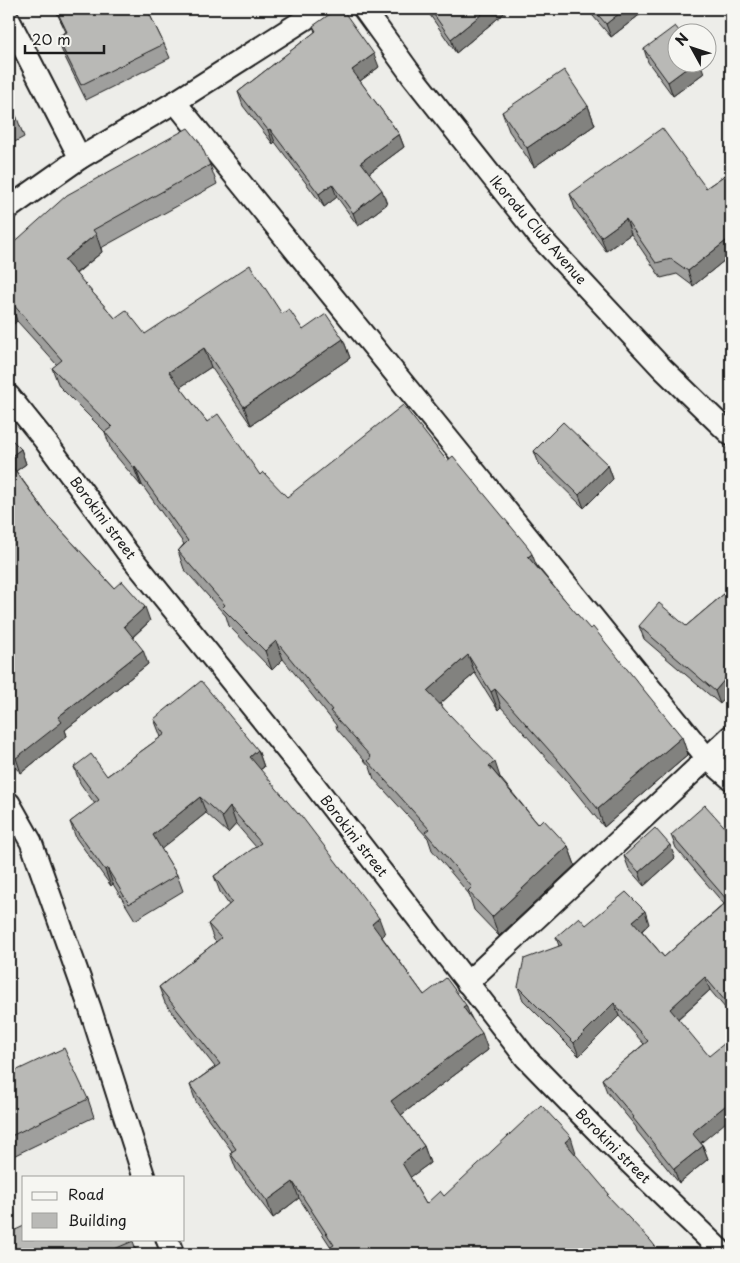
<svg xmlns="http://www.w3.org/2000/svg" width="740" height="1263" viewBox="0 0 740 1263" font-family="'Playpen Sans',sans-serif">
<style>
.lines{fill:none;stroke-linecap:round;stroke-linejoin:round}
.minor-casing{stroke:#1c1c1c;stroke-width:25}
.minor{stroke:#f6f6f2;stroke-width:21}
.wall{fill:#9f9f9d;stroke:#1c1c1c}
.shaded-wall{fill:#82827f;stroke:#1c1c1c}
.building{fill:#b9b9b6;stroke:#1c1c1c}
.labels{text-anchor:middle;stroke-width:4.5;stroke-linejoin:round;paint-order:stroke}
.street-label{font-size:14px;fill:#1c1c1c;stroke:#f6f6f2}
</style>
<rect width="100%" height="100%" fill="#edede9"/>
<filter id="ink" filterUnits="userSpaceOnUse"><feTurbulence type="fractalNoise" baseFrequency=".02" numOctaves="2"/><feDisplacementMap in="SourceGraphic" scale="10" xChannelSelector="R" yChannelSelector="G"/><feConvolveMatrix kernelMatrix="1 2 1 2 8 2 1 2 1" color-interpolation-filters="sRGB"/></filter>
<g filter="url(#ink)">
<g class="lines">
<g class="minor-casing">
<g id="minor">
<path d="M364,9L413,77L539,236L662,368L731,435"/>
<path d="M9,20L80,158"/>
<path d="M175,102L707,758L731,779"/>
<path d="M9,208L80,158L175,102L321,9"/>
<path d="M9,396L46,442L127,552L298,764L526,1058L602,1136L724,1254"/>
<path d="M9,803L31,842L90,1008L144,1177"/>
<path d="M467,983L731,736"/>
<path d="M167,1239L173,1254"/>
</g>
</g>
<use href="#minor" class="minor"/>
</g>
<g class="wall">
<path d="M55,9H147L164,44L170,58L86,100L62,51L57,37L66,32Z"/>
<path d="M428,9H509L456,53L430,15Z"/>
<path d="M587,9H647L611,37Z"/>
<path d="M313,26L379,67L360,81L399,134L404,147L369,173L387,204L358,226L337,197L324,207L275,142L273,144L243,106L238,92L315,32Z"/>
<path d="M644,49L704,73L673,96L648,62Z"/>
<path d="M9,103L17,118L24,137L9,145Z"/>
<path d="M588,106L595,125L534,167L509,131L502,112Z"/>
<path d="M210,165L217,184L101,248L102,252L76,274L115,318L145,334L282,314L303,330L343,339L350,358L251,425L211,367L180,387L207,422L260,475L287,497L447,461L538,569L688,755L604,827L564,778L501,707L498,710L475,673L440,704L538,824L568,846L575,865L499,936L474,910L469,894L432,850L428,838L374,779L370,767L337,729L336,725L283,659L272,670L229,626L226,616L184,569L178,551L184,544L142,485L141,486L111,450L105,432L59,386L52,368L57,365L17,321L12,326L9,323V247Z"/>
<path d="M731,171V255L693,286L677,274L661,278L631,234L606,251L575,209L570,194L706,188Z"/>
<path d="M9,437L21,449L26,464L16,471L49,517L114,588L150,621L133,637L148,664L65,730L67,736L21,773L9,762Z"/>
<path d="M534,451L608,465L613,479L584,508L539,464Z"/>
<path d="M731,588V691L720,704L644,639L639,626H686Z"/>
<path d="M154,719L258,750L264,767L260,770L385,934L382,937L424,995L470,1015L488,1050L401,1115L424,1146L430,1163L410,1177L426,1204L444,1196L576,1153L575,1154L331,1247L299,1198L273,1218L236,1169L230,1153L232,1151L196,1102L190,1085L215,1067L165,1003L159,987L216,942L214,940L208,924L229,905L220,892L214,876L256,847L236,824L228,833L206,813L161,849L177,875L183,891L135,920L113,884L111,886L76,838L70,822L95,804L80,783L74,767L107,776L161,737Z"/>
<path d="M731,834V1015L710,990L678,1019L701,1143L703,1146L708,1159L679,1183L637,1131L636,1127L607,1092L602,1079L644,1044L619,1016L579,1056L523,1000L518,987L559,946L556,937L586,925L649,924L642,931L664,957L724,904L676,848L671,835Z"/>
<path d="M624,856L675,858L644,886L629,869Z"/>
<path d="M9,1074L88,1099L94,1117L9,1158Z"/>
<path d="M9,1233L132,1239L138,1254H12L9,1246Z"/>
</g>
<g class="shaded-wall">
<path d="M488,9H509L456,53L451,39Z"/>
<path d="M625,9H647L611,37L606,24Z"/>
<path d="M374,54L379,67L356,84L352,70Z"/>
<path d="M695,62H700L704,73L673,96L668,82Z"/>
<path d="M588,106L595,125L534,167L527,148Z"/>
<path d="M270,129L275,142L273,144L268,130Z"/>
<path d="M399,134L404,147L365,176L361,162Z"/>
<path d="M332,184L337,197L324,207L319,194Z"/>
<path d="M382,190L387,204L358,226L353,213Z"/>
<path d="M626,219L631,234L606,251L601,237Z"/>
<path d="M96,234L102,252L70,278L64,260Z"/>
<path d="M731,237V255L693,286L688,271Z"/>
<path d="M11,302L17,321L12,326L9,318V304Z"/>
<path d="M343,339L350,358L251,425L244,407Z"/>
<path d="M204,348L211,367L176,390L169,372Z"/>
<path d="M21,449L26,464L12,474L9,465V458Z"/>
<path d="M608,465L613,479L584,508L579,495Z"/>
<path d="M135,467L142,485L141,486L134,468Z"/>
<path d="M532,554L539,572L528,557Z"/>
<path d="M145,607L150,621L129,640L124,626Z"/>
<path d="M276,641L283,659L272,670L265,651Z"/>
<path d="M143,650L148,664L65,730L67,736L21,773L16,758L58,717Z"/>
<path d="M468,655L475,673L434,709L427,691Z"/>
<path d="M731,672V691L720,704L715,691Z"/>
<path d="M495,689L501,707L498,710L491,692Z"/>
<path d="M682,737L688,755L604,827L598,809Z"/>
<path d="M258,750L264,767L255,773L250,757Z"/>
<path d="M495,762L501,780L489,766Z"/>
<path d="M200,797L206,813L159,851L153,835Z"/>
<path d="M230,807L236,824L228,833L222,817Z"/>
<path d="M670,845L675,858L644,886L639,872Z"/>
<path d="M568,846L575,865L499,936L492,917Z"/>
<path d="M107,868L113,884L111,886L105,870Z"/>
<path d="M645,911L649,924L638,934L633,921Z"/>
<path d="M379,918L385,934L378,940L372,924Z"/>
<path d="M705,977L710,990L674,1022L670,1009Z"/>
<path d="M614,1003L619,1016L579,1056L574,1043Z"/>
<path d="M466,1005L472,1021L463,1007Z"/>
<path d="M482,1033L488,1050L397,1118L391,1101Z"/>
<path d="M731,1101V1118L697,1146L692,1133Z"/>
<path d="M571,1137L576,1153L571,1159L565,1142Z"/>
<path d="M424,1146L430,1163L408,1179L402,1163Z"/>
<path d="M703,1146L708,1159L679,1183L674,1169Z"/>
<path d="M293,1182L299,1198L273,1218L267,1201Z"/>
</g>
<g class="building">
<path d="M56,9H147L164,44L81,85L57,37L67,32Z"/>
<path d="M337,9H342L374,54L352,70L399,134L361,162L382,190L353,213L332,184L319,194L270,129L268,130L238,92L316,31L313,26Z"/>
<path d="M430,9H488L451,39Z"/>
<path d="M593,9H625L606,24Z"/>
<path d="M675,26L680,32H678V62H695L668,82L644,49Z"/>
<path d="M564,70L588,106L527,148L502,112Z"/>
<path d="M9,103L17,118L9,122Z"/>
<path d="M188,128L200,143L210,165L93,230L96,234L64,260L115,318L126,310L145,334L250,265L282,314L289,309L303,330L326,314L343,339L244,407L204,348L169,372L207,422L218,414L260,475L263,472L287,497L403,405L447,461L453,456L528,547L532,554L528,557L590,629L593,627L682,737L598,809L557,759L495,689L491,692L468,655L427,691L495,762L489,766L538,824L543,819L568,846L492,917L468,891L472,887L425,832L429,829L368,761L371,757L330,711L332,710L276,641L265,651L222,608L225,605L178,551L188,541L135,467L134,468L105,432L112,427L52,368L62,360L11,302L9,304V247L67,195Z"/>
<path d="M662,128L706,188L731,171V237L688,271L671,259L656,263L626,219L601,237L570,194Z"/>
<path d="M563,422L608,465L579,495L534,451Z"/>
<path d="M9,437L21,449L9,458Z"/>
<path d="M9,462L49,517L114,588L122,581L145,607L124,626L143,650L58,717L62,722L16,758L9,752Z"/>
<path d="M731,588V672L715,691L639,626L659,603L686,626Z"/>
<path d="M201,681L258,750L250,757L298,814L299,813L379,918L372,924L424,995L446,978L466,1005L463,1007L482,1033L391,1101L424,1146L402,1163L426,1204L440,1191L444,1196L541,1105L571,1137L565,1142L609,1194L607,1195L651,1241L661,1254H319L334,1245L293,1182L267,1201L230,1153L236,1149L190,1085L220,1064L159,987L221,938L208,924L232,902L214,876L261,843L230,807L222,817L200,797L153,835L177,875L129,904L107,868L105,870L70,822L99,800L74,767L91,754L107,776L165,734L154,719Z"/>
<path d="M705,805L731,834V1008L705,977L670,1009L709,1056L731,1038V1101L692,1133L703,1146L674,1169L633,1118L634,1117L602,1079L648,1041L614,1003L574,1043L518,987L524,959L562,945L556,937L579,917L586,925L626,892L645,911L633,921L664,957L728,901L671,835Z"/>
<path d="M655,828L670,845L639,872L624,856Z"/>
<path d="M64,1048L88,1099L9,1137V1074Z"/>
<path d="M24,1226V1239H132L133,1241L103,1254H13L9,1244V1233Z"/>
</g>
</g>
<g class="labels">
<g class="street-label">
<text transform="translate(538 230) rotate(49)" y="5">Ikorodu Club Avenue</text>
<text transform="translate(103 518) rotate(53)" y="5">Borokini street</text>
<text transform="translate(354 836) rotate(52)" y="5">Borokini street</text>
<text transform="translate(613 1146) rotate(45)" y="5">Borokini street</text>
</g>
</g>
<rect width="740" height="1263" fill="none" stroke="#f6f6f2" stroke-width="30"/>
<rect x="15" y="15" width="710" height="1233" fill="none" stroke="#1c1c1c" stroke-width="2" filter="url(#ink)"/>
<rect x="22" y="1176" width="162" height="65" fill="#f6f6f2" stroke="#9f9f9c"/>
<rect x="32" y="1192" width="25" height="8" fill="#f6f6f2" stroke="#9f9f9c"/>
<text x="68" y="1200" font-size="15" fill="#1c1c1c">Road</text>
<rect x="32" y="1213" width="25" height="15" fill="#b9b9b6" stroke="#9f9f9c"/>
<text x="68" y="1226" font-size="15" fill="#1c1c1c">Building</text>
<g transform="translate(692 48) rotate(310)"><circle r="24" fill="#f6f6f2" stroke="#9f9f9c"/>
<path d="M0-4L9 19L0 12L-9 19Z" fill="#1c1c1c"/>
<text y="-8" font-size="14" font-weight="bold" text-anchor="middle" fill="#1c1c1c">N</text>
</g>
<path d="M25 45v8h79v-8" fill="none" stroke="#1c1c1c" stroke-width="2.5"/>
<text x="32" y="45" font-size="15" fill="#1c1c1c" stroke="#f6f6f2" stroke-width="4" paint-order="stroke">20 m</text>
</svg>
